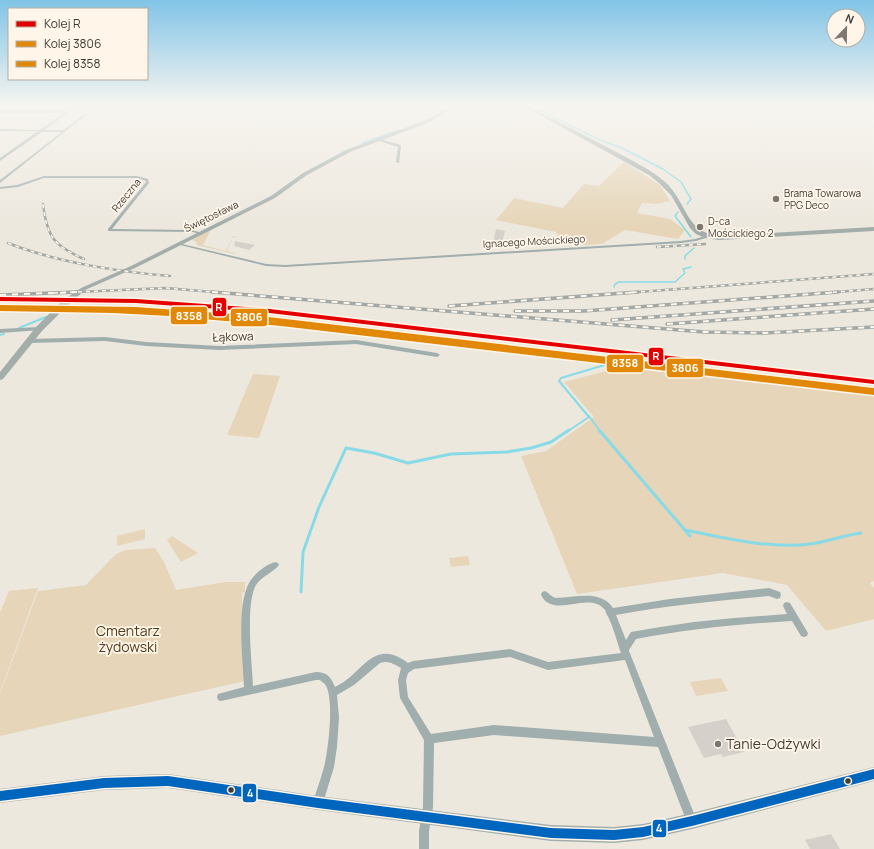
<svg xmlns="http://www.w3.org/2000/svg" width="874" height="849" viewBox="0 0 874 849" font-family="Manrope,sans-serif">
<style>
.green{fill:#e6d5b8}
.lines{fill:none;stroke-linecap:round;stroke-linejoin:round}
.stream-far2{stroke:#88dbe6;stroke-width:1.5}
.stream-far1{stroke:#88dbe6;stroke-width:2}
.stream{stroke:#88dbe6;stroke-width:3}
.building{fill:#d5d1ca}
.street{fill:#a0aead;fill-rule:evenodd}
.secondary{fill:#a3aeab;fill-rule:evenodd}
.rail-far1-casing{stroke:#a1a8a6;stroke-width:2.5}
.rail-casing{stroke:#a1a8a6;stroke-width:3.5}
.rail-far1{stroke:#fff6e9;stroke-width:1.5;stroke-dasharray:4;stroke-linecap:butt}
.rail{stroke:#fff6e9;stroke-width:2;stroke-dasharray:6;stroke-linecap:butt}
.bus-1-casing{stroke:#fff6e9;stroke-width:3}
.bus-1{fill:#0065bd;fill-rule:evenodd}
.rail-1-casing{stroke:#fff6e9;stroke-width:3}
.rail-2-casing{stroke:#fff6e9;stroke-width:3}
.rail-3-casing{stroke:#fff6e9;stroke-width:3}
.rail-1{fill:#e50000;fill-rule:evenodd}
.rail-2{fill:#e28808;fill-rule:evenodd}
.rail-3{fill:#e28808;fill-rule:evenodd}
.poi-dot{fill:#7c7870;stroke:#fff6e9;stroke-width:1.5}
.bus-dot{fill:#3f3b35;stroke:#fff6e9;stroke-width:1.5}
.labels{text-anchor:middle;stroke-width:3.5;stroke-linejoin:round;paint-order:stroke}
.far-poi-label{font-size:10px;fill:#3f3b35;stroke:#fff6e9;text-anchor:start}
.far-street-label{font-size:10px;fill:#3f3b35;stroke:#fff6e9}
.street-label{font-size:12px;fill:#3f3b35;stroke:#fff6e9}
.near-park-label{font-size:14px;fill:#503d1b;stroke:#fff6e9}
.near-poi-label{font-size:14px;fill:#3f3b35;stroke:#fff6e9;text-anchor:start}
.line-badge{stroke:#fff6e9;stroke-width:1.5}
.badge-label{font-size:11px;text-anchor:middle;font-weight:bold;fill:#fff}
</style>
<rect width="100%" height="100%" fill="#ede8de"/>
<g class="green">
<path d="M624,162L660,185L670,201L656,204L642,203L637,213L670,219L685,230L678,239L625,230L602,244L584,245L560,239L556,232L496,220L514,198L563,208L584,184L599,186Z"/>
<path d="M212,228L213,229L211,230L203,245L226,251L233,236H238L233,237L227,251L235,253V254L200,246L196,244L197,242L192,240Z"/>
<path d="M636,369L874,396V581L870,583L874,588V619L826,631L787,585L723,573L577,594L521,456L546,451L594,417L564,382L610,370Z"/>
<path d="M253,374L280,376L259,438L227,435Z"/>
<path d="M145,529V539L117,546V536Z"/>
<path d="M172,536L198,553L181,562L167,540Z"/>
<path d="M155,548L164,562L176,590L226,582H245V592L242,593L245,681L0,736V694L38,591L86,585L116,554L126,550Z"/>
<path d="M468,556L470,565L451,567L449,558Z"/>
<path d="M38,588L0,692V613L9,591Z"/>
<path d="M721,678L728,691L696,696L690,682Z"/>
</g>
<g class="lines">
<g class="stream-far2">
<path d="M447,109L452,106"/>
<path d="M539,110L600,140L622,148L663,169L681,182L691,199L687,204"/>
<path d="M362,143L399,130"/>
<path d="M678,212L675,216L691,237"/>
<path d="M685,259V256L694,248"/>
<path d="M614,287L615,284L619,282H675L685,273L683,269L691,267"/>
</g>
<g class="stream-far1">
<path d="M189,313L234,317"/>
<path d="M237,317L415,338"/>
<path d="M19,328L46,317"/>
<path d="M0,335L4,334"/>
<path d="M419,338L608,364"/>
<path d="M618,362L631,366L874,394"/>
<path d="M589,416L600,431"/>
<path d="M568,431L589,417L559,381L561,378L618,361"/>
</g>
<g class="stream">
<path d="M599,430L690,536"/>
<path d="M685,530C726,538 768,549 810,544C827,542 844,535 861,533"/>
<path d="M301,592L303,552L319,507L346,448L374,453L408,463L451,454L507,452L531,448L551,442L569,430"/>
</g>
</g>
<g class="building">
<path d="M496,229L505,231L501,247L492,248Z"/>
<path d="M235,241L255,245L249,250L234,246Z"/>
<path d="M726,719L744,752L723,757L721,754L704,758L688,727Z"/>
<path d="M831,834L840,849H810L805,840Z"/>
</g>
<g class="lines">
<g class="street">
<path d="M0,111H68V113L44,130H64L84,114L86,115L0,183V180L62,132H42L0,161V158L38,131H0V129L40,130L64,113H0Z"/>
<path d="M376,138L401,145L399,163L396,162L398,147L376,140Z"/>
<path d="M44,176H137L148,179L149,183L112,229L193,230L201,233L199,234L193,232L108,231V229L146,182V181L137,178H44L18,187L0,189V187L17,185Z"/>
<path d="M705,236H706V238L696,241L681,243L285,267L266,266L176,244L178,243L266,264L285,265L681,241L695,239Z"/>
<path d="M39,327L42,329L41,330L0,333V329Z"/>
<path d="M105,337L146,342L219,346L356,340L437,353L440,355L437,357L356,344L219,350L146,346L105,341L29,343L26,341L29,339Z"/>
<path d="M275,562L278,563L279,565C274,572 262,576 256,585C245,604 252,663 253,686L316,672C327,672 331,677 335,687C340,684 346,681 350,677C361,668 373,651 389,654C396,655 403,659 408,663L413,661L510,649L548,662L621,653C616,639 613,625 606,613C605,610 606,610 603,608C587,592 553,619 541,595L542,592L545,591C549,593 551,597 556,598C575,598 600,589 613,608L670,599L769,588L780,592L781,595L780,598L777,599L769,596C718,601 667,605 616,615L626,640L631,632L654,628L694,622L734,618L787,614L783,606L784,603L787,602L790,603L808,633L807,636L804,637L801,636L792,621C740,624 688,629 636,639L629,650V652L630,653L631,656L697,821L696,825L692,826L688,825L658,747L494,735L434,743L433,807L429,831V849H419V831L423,807L424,740L400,698L398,680L401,668C394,664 388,660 380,663L354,685L337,695L339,718L337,747L334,767L323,803L322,807L318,808L314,807L313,803C316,791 321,779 324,767C328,751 335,698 325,684C325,684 321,681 320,680H316L221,701L218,700L217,697L218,694L244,687C243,660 236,607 249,583C254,574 265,565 275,562ZM510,657L548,670L625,660L654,737L494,725L431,734L408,697L406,680L408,673L414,669Z"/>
</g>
<g class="secondary">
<path d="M453,106H458L425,124L350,152L307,175L275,198L135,268L85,290L68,305L42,331L3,379L0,380V372L36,327L62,301L81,288L131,266L271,196L303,173L346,150L421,122Z"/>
<path d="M523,106H528C559,122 590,138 620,154C635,162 651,170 664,181C688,202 684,232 719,236L874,227V231L719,240L705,238L696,234L690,228L671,195L659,183L649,175Z"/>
<path d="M874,767V781L692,829L643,840L614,843L551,841L318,810L168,788L104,790L0,803V789L104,776L168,774L318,796L551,825L614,827L643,824L692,813Z"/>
</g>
<g class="rail-far1-casing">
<g id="rail-far1">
<path d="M43,204C47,237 54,246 84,259"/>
<path d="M8,243C55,262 120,272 170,276"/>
<path d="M657,247L705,244"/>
<path d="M54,293L166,288L224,293"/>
<path d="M625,293L874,274"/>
<path d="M825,293L874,289"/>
</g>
</g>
<g class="rail-casing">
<g id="rail">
<path d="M212,292L704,332L765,333L874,327"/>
<path d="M0,295L77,292"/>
<path d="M449,306L638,292"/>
<path d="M515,311H584L838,292"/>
<path d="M612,320L874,301"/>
<path d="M667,324L874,309"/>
</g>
</g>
<use href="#rail-far1" class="rail-far1"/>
<use href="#rail" class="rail"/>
<g class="bus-1-casing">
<path id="bus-1" d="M874,769V779L692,826L643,837L614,840L551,838L318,808L168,786L104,788L0,801V791L104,778L168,776L318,798L551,828L614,830L643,827L692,816Z"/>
</g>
<use href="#bus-1" class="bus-1"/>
<g class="rail-1-casing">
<path id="rail-1" d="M0,297L136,299L261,308L874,380V384L261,312L136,303L0,301Z"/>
</g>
<g class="rail-2-casing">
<path id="rail-2" d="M0,305L136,307L260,316L873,388H874V392L260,320L136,311L0,309Z"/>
</g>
<g class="rail-3-casing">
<path id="rail-3" d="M0,307L113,309L169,312L281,322L873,391H874V395L281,326L169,316L113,313L0,311Z"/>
</g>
<use href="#rail-1" class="rail-1"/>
<use href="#rail-2" class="rail-2"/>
<use href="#rail-3" class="rail-3"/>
</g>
<linearGradient id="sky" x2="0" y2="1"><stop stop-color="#81c4e7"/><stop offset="0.47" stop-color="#f7f5f0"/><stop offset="1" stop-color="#f7f5f0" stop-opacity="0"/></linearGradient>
<rect width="874" height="225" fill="url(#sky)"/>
<g class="poi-dot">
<circle cx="776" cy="199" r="4"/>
<circle cx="700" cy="227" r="4"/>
<circle cx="718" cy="744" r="4"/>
</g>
<g class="bus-dot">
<circle cx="848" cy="781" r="3.5"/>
<circle cx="231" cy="790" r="3.5"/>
</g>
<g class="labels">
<g class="far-poi-label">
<text x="784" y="197">Brama Towarowa<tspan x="784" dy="12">PPG Deco</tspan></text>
<text x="708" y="225">D-ca<tspan x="708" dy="12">Mościckiego 2</tspan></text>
</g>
<g class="far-street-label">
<text transform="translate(126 195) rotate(-51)" y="4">Rzeczna</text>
<text transform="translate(211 216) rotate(-26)" y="4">Świętosława</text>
<text transform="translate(534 241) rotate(-3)" y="4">Ignacego Mościckiego</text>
</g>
<g class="street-label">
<text transform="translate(233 337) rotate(-2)" y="4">Łąkowa</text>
</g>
<g class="near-park-label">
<text x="128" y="636">Cmentarz<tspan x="128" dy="16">żydowski</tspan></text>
</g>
<g class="near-poi-label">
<text x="726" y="749">Tanie-Odżywki</text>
</g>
</g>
<g class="line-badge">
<rect x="212" y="297" width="15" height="20" rx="4" fill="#e50000"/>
<rect x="170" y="306" width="38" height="19" rx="4" fill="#e28808"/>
<rect x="230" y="308" width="38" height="19" rx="4" fill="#e28808"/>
<rect x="648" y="347" width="16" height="19" rx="4" fill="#e50000"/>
<rect x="606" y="354" width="38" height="19" rx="4" fill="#e28808"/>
<rect x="666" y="358" width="38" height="20" rx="4" fill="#e28808"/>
<rect x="242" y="783" width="15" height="20" rx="4" fill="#0065bd"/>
<rect x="652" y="819" width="15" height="19" rx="4" fill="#0065bd"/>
</g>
<g class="badge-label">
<text x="219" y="311">R</text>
<text x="189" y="320">8358</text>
<text x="249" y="321">3806</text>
<text x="656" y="360">R</text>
<text x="625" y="367">8358</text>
<text x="685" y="372">3806</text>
<text x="250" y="797">4</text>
<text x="659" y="832">4</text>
</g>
<rect x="8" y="8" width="140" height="72" fill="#fff6e9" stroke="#b2aba1"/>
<rect x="16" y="21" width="20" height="6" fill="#e50000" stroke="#b2aba1"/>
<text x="44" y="28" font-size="12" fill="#3f3b35">Kolej R</text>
<rect x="16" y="41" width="20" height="6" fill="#e28808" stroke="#b2aba1"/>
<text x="44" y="48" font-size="12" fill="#3f3b35">Kolej 3806</text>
<rect x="16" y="61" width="20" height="6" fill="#e28808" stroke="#b2aba1"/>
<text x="44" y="68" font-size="12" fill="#3f3b35">Kolej 8358</text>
<g transform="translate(846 28) rotate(22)"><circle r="19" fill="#fff6e9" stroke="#b2aba1"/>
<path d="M0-3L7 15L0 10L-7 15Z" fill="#7c7870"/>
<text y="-6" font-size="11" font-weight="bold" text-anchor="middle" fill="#3f3b35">N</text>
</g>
</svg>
